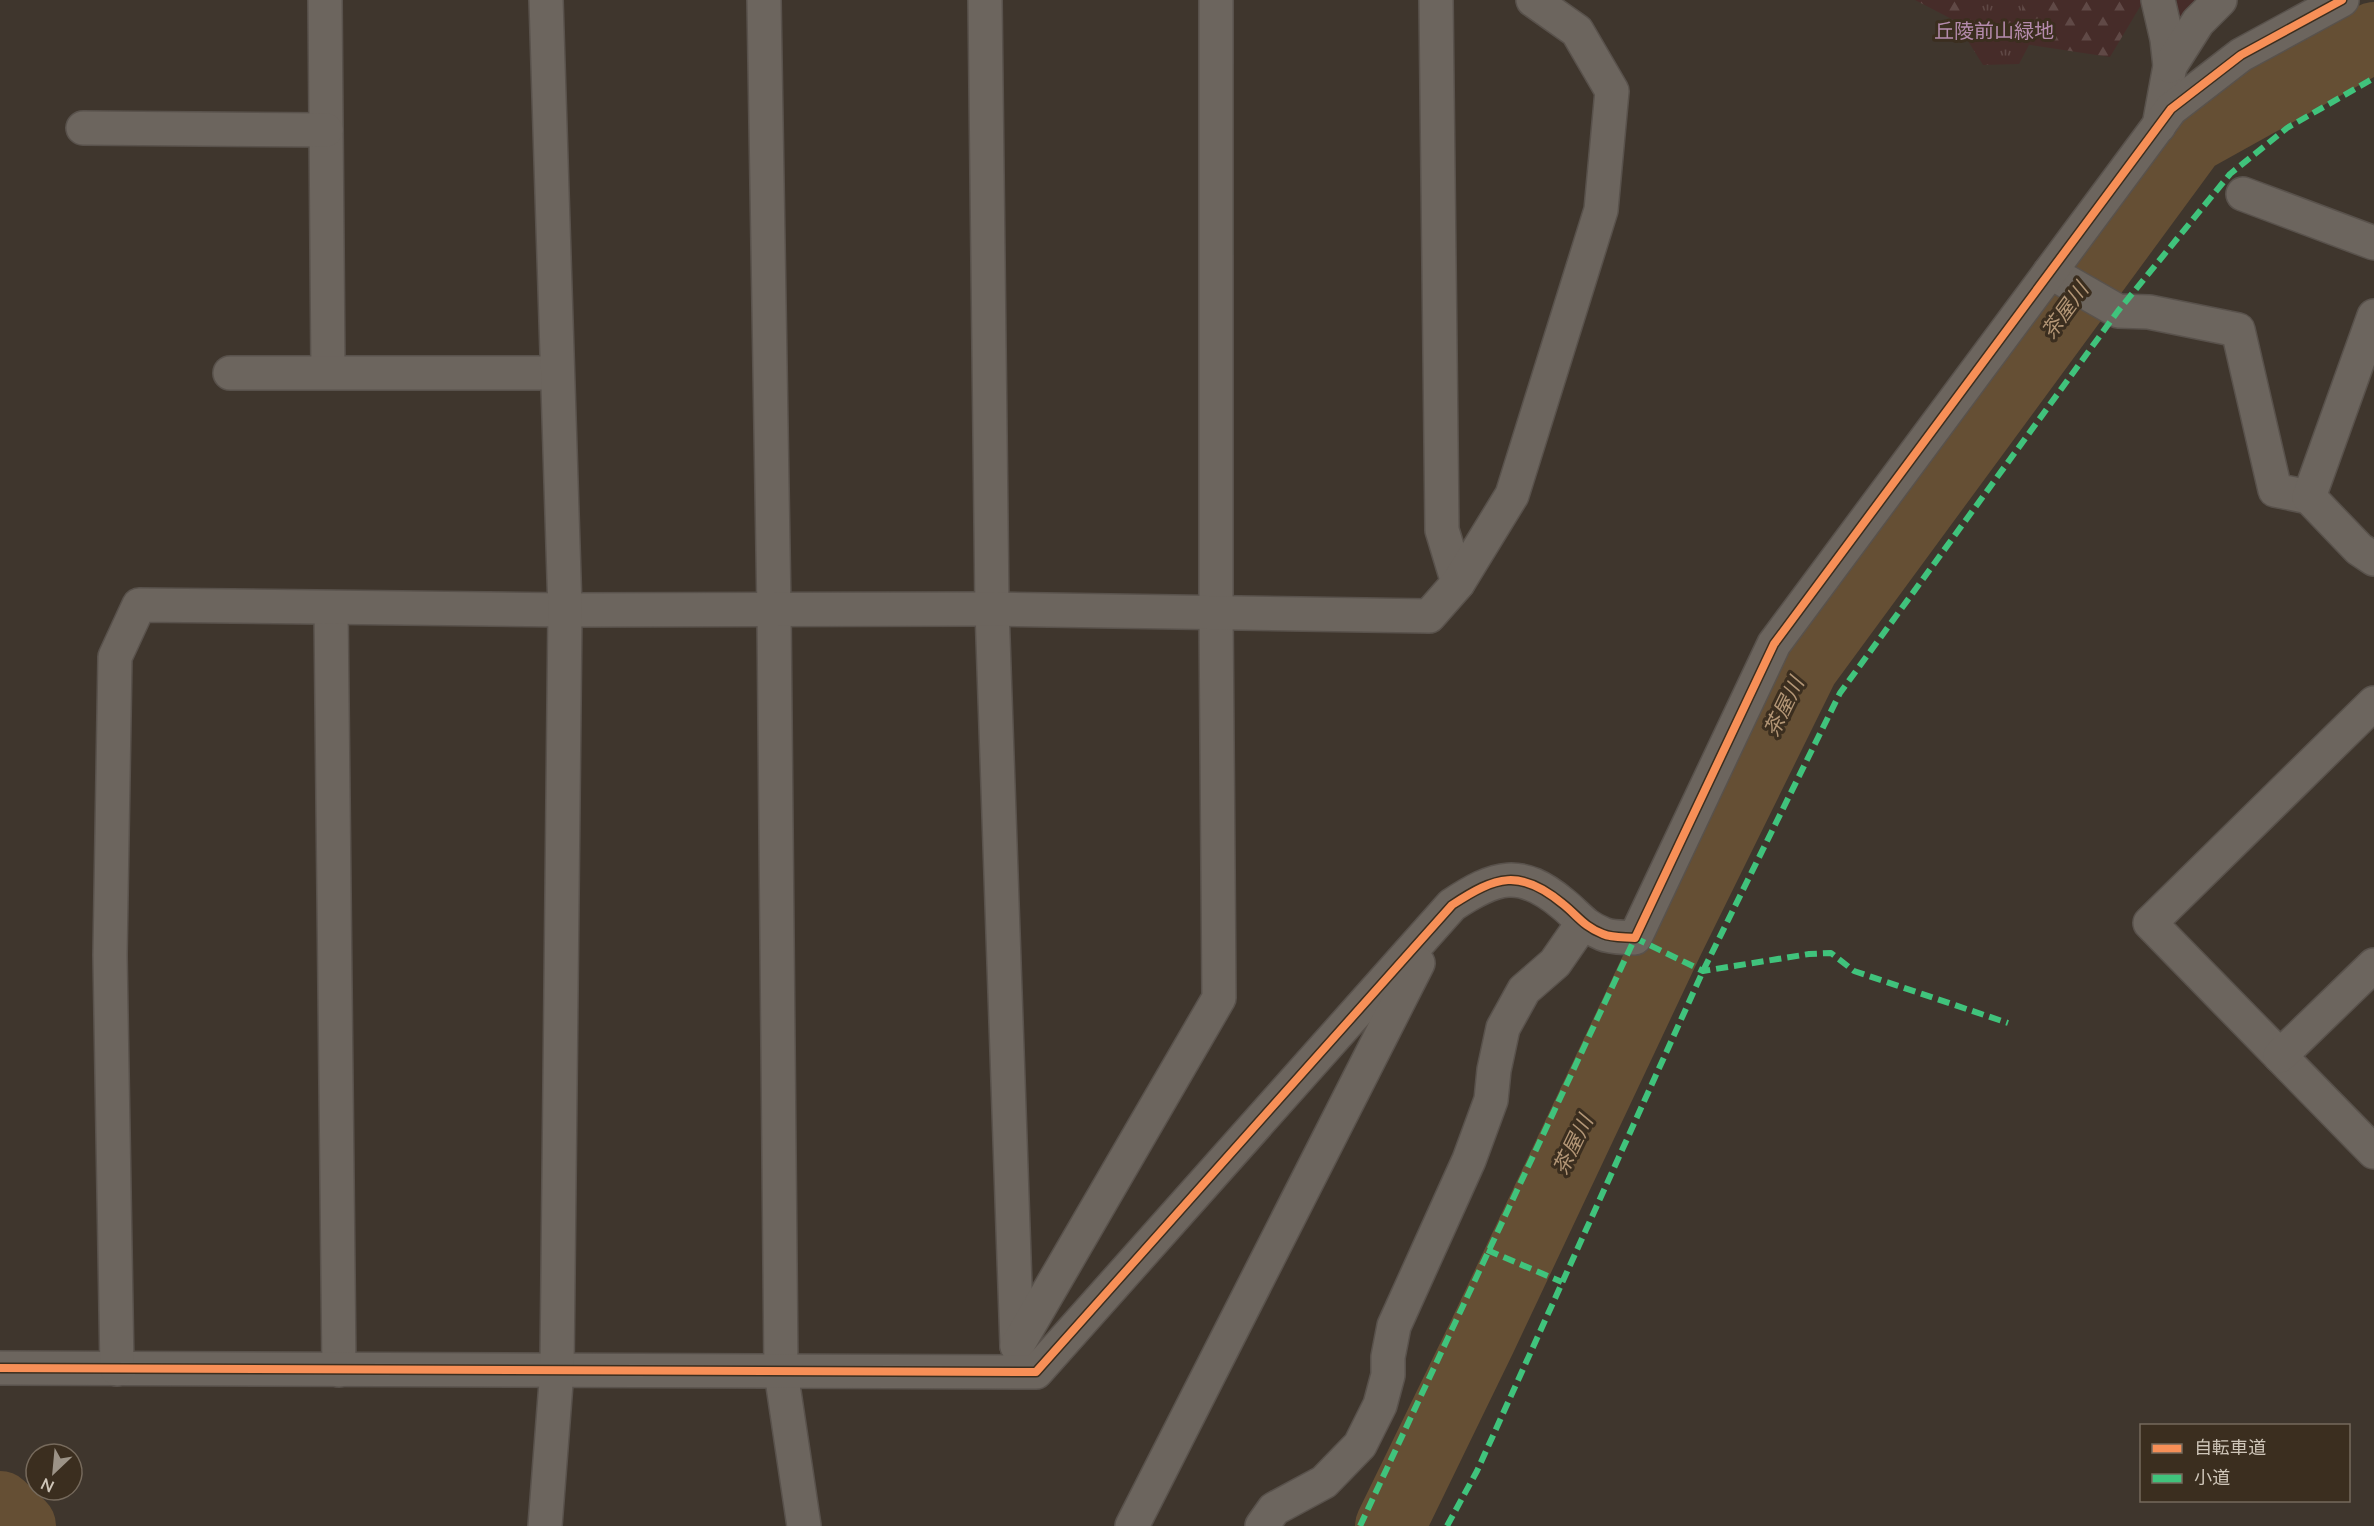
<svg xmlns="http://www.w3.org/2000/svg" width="2374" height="1526" viewBox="0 0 2374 1526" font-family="Lato,'Noto Sans JP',sans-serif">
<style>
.forest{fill:url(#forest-firs)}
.park{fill:url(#park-tufts)}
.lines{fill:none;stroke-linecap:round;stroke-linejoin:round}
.river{stroke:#654f34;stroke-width:70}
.street-casing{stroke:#59524c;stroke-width:36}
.street{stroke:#6c655e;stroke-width:33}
.quiet{stroke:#40c37c;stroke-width:6;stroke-dasharray:12 6;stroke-linecap:butt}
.cycleway-casing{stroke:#3b2e1f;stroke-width:11}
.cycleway{stroke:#f78f57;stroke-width:8}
.labels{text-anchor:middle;stroke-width:6;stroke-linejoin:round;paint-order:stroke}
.park-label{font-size:20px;fill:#b48bac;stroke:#3b2e1f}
.water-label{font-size:21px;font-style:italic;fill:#b39676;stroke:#3b2e1f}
</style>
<defs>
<pattern id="forest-firs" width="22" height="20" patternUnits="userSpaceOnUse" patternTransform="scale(1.5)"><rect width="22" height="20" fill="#462c29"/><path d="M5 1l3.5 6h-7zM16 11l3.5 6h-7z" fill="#604946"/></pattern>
<pattern id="park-tufts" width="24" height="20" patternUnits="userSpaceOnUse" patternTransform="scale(1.5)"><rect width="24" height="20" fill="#462c29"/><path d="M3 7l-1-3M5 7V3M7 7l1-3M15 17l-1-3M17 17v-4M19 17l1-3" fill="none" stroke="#604946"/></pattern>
</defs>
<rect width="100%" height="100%" fill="#3f362d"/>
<path class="forest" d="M1915,0H2144L2110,57L1990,39Z"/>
<g class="park">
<path d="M1964,0H2023L2021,19L2029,45L2019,64L1983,65L1966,38Z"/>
<path d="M2166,0H2214L2180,24Z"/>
</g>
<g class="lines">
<g class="river">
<path d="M0,1506L21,1526"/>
<path d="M1390,1526L1481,1339L1669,940L1804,666L2191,139L2374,37"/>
</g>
<g class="street-casing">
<g id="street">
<path d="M325,0L328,372"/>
<path d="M764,0L774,611L781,1372L804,1526"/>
<path d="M985,0L992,609L1017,1346"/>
<path d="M1436,0L1442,530L1458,583"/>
<path d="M2158,0L2167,39L2170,66L2159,126"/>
<path d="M2170,66L2198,22L2220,0"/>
<path d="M83,128L326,130"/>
<path d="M2243,194L2374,243"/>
<path d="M2050,272L2118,311L2149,312L2238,330L2275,490L2309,497"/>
<path d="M2374,316L2309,497L2359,549L2374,559"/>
<path d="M230,373H557"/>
<path d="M331,608L339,1370"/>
<path d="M2374,703L2150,923L2374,1152"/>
<path d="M2280,1056L2374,965"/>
<path d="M1017,1346L1219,998L1216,612V0"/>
<path d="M0,1368L1036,1372L1452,905C1496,876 1520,868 1563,904C1578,916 1583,926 1603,934C1612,938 1625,937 1635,938L1774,644L2171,109L2241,55L2342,0"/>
<path d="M117,1369L110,955L115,657L139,605L565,610L992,609L1429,616L1458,583L1512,495L1601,210L1612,91L1577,31L1533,0"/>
<path d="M545,1526L557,1370L565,610L546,0"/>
<path d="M1132,1526L1418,963"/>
<path d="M1262,1526L1274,1509L1324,1482L1360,1445L1380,1405L1388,1375V1357L1394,1326L1469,1160L1491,1100L1494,1070L1503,1028L1524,990L1555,963L1582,924"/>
</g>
</g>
<use href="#street" class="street"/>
<g class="quiet">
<path d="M1487,1250L1562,1282"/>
<path d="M1360,1526L1635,938L1703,971L1809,954L1831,953L1854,971L2008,1023"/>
<path d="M1447,1526L1477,1471L1703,971L1840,693L2118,311L2230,174L2287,128L2374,78"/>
</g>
<g class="cycleway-casing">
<path id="cycleway" d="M0,1368L1036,1372L1452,905C1496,876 1520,868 1563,904C1578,916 1583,926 1603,934C1612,938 1625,937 1635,938L1774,644L2171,109L2241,55L2342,0"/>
</g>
<use href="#cycleway" class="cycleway"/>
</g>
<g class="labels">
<g class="park-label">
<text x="1994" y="38">丘陵前山緑地</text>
</g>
<g class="water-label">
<text transform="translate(2065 311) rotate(-54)" y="7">茶屋川</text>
<text transform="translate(1784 707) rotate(-64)" y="7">茶屋川</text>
<text transform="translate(1573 1145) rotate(-64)" y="7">茶屋川</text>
</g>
</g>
<rect x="2140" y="1424" width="210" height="78" fill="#3b2e1f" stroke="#766a5c" stroke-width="1.5"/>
<rect x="2152" y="1444" width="30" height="9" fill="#f78f57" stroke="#766a5c" stroke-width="1.5"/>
<text x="2194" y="1454" font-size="18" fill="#cec5b8">自転車道</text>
<rect x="2152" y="1474" width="30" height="9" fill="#40c37c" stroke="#766a5c" stroke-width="1.5"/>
<text x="2194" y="1484" font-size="18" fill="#cec5b8">小道</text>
<g transform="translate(54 1472) rotate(206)"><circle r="28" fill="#3b2e1f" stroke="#766a5c" stroke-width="1.5"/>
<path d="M0-4.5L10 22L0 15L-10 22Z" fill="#9c9387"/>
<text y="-9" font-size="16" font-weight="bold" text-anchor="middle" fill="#cec5b8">N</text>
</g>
</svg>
